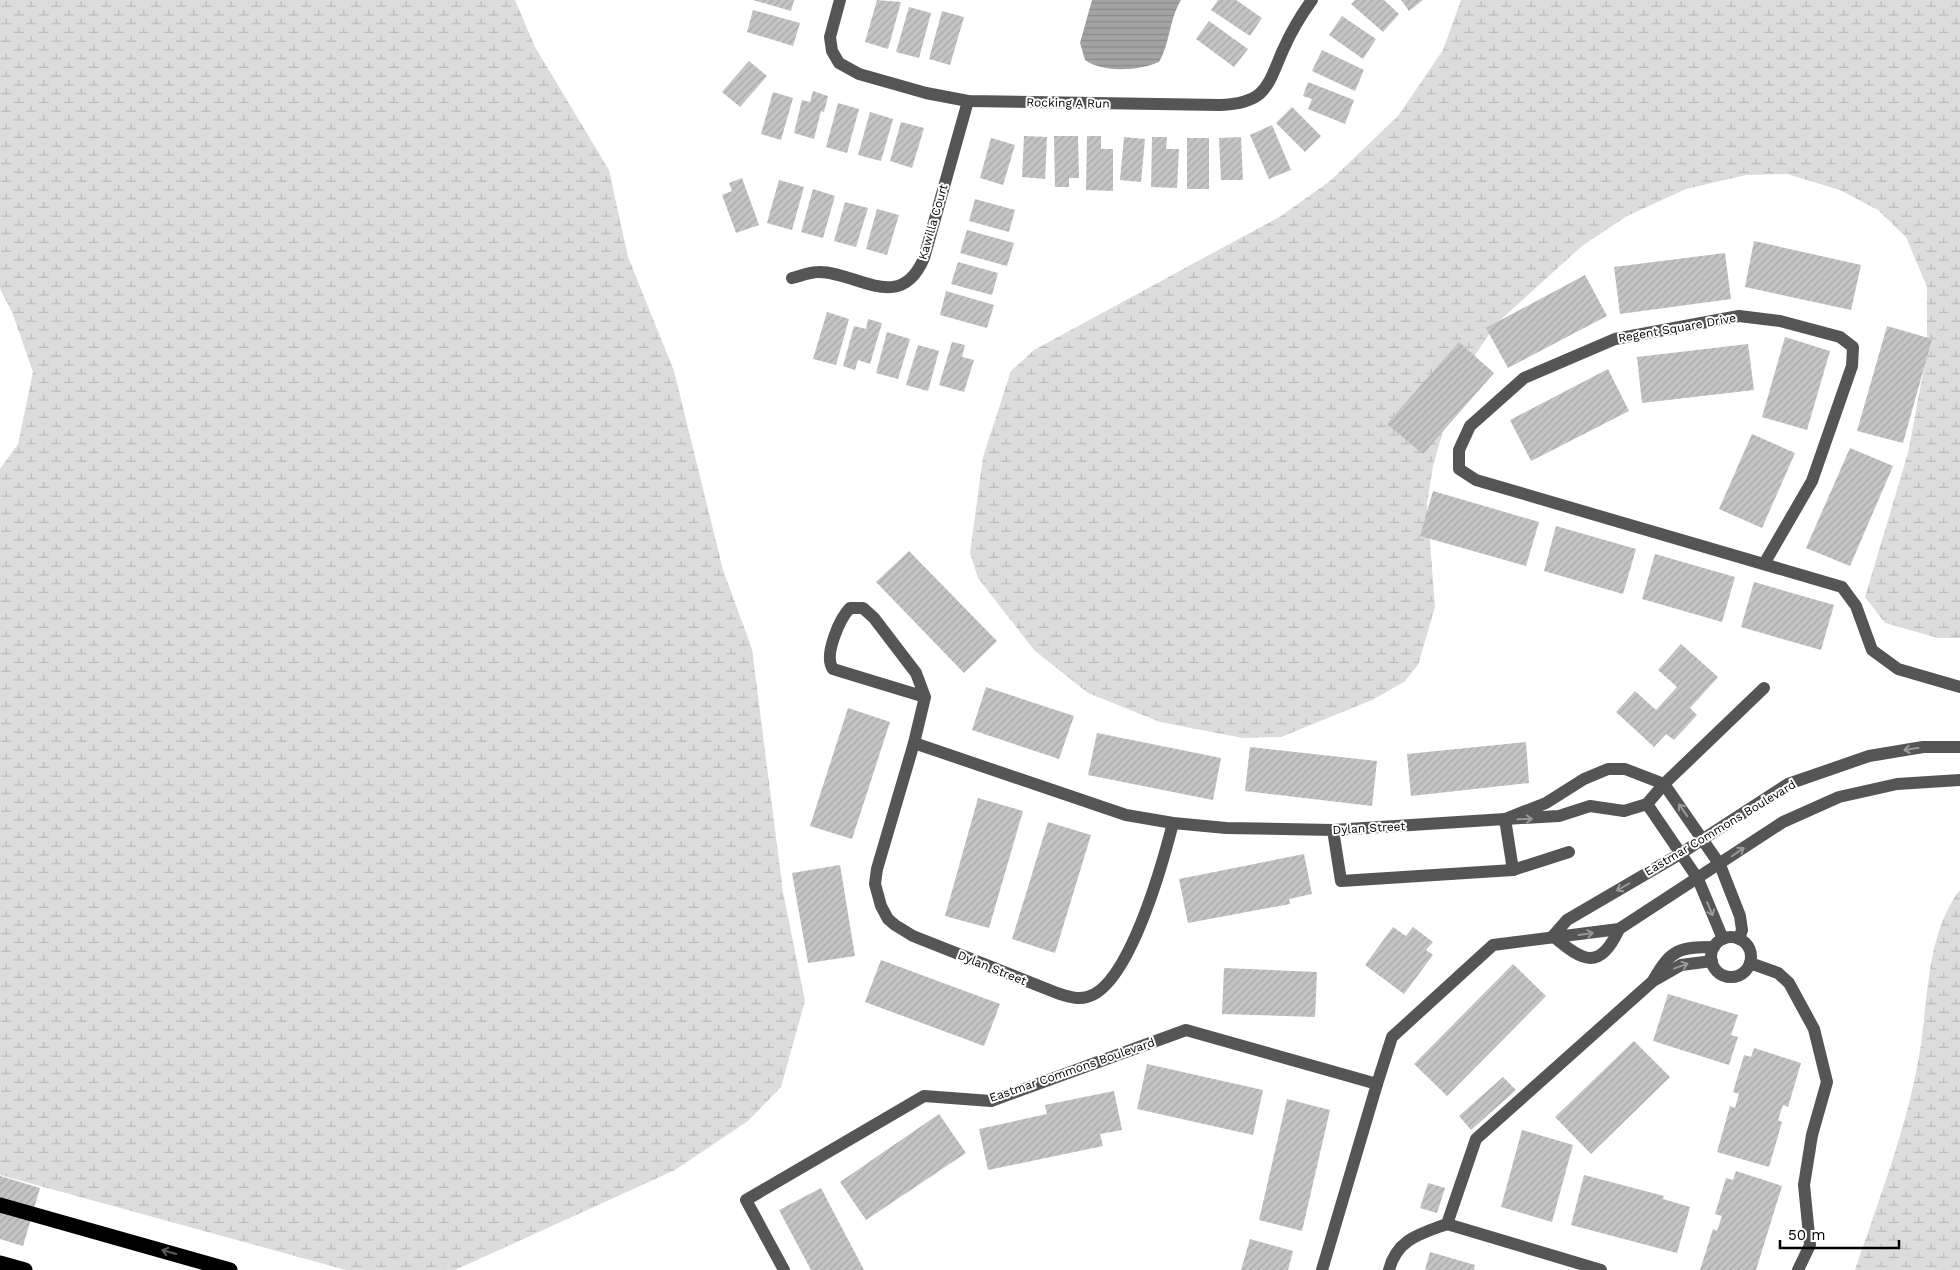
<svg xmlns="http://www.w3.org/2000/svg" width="1960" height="1270" viewBox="0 0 1960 1270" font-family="'Work Sans',sans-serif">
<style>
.wetland{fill:url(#wetland-marsh)}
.water{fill:url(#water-rules)}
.building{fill:url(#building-hatch)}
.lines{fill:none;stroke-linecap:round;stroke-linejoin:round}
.minor{stroke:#555;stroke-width:12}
.highway{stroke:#000;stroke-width:15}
.oneway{stroke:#999}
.oneway2{stroke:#595959}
.labels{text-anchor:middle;stroke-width:4;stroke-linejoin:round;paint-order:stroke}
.street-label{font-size:12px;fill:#000;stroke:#fff}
</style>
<defs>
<pattern id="wetland-marsh" width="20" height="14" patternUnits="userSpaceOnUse" patternTransform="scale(1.25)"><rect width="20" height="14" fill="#dcdcdc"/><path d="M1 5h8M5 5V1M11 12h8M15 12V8" fill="none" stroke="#bbb"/></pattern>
<pattern id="water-rules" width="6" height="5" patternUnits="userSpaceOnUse" patternTransform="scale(1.25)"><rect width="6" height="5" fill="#a3a3a3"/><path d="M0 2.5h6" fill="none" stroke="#8b8b8b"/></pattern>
<pattern id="building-hatch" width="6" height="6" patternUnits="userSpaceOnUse" patternTransform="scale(1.25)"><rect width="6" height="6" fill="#c4c4c4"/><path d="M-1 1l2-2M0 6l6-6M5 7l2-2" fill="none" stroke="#a7a7a7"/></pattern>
</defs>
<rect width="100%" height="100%" fill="#fff"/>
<g class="wetland">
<path d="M0,0H515L535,47L609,170L628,257L674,371L723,570L752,649L783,892L805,1001L781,1087L748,1121L675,1170L455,1270H346L0,1175V469L18,444L33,372L12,312L0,289Z"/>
<path d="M1461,0H1960V638H1938L1885,623L1865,597L1908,453L1927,352V287L1906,237L1878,210L1840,190L1787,174L1746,175L1686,189L1627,216L1582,246L1496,324L1457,382L1433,466L1427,504L1435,607L1418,665L1404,682L1372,700L1281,737L1243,738L1160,722L1088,693L1034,650L978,578L970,553L983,457L1011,371L1034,350L1281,216L1330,181L1398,116L1443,50Z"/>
<path d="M1960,890V1270H1855C1878,1202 1905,1133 1918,1062C1929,1007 1924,936 1960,890Z"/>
</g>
<path class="water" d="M1092,0H1181C1169,20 1170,44 1159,62C1139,71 1103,73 1085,60L1080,43Z"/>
<g class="building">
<path d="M753,0H794L791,11Z"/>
<path d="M877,0L901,2L888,49L865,42Z"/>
<path d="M1218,0H1236L1262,18L1250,36L1211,10Z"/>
<path d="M1355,0H1384L1399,14L1383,32L1351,4Z"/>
<path d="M1401,0H1423L1409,11Z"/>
<path d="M909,7L931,13L919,58L896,52Z"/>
<path d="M753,10L800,23L793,46L747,32Z"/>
<path d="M942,11L964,17L950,65L929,59Z"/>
<path d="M1342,16L1376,39L1363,59L1329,35Z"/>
<path d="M1209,21L1248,49L1234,67L1196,39Z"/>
<path d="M1322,50L1364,70L1355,91L1312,71Z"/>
<path d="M749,61L767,76L740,107L722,92Z"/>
<path d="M1308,82L1354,100L1345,124L1308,109L1312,99L1303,96Z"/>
<path d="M813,91L828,96L824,112L821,111L814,139L794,133L802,100L810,102Z"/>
<path d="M773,92L793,98L781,140L761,134Z"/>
<path d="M838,103L859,109L847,153L826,147Z"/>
<path d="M1292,107L1321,136L1305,152L1276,123Z"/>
<path d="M870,112L893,119L881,161L858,155Z"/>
<path d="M901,122L924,128L912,168L890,161Z"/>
<path d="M1272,125L1291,170L1269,179L1250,135Z"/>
<path d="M1024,136L1047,137L1045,179L1022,177Z"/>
<path d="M1054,136H1078L1079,178H1069V187H1055Z"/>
<path d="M1087,136H1101V149H1113V191L1086,190Z"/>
<path d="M1124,137L1145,139L1141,182L1120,180Z"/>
<path d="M1152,137H1167L1166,149H1179L1177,188L1151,187Z"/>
<path d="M1241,137L1243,180H1221L1219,138Z"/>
<path d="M991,138L1015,145L1003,185L980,178Z"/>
<rect x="1187" y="138" width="22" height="51"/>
<path d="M742,178L759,225L736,233L722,195L732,191L729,183Z"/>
<path d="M779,180L804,187L792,230L767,223Z"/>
<path d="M813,189L835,196L823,238L801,232Z"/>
<path d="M975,199L1015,210L1009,232L969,221Z"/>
<path d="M845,202L868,208L856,247L834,241Z"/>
<path d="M877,209L899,215L887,255L866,249Z"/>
<path d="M967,230L1014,243L1007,266L960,253Z"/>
<path d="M1754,241L1861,265L1851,310L1745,287Z"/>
<path d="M1725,253L1731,299L1620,314L1614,267Z"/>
<path d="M958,262L998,273L992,295L951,284Z"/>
<path d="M1585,275L1607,316L1508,368L1486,328Z"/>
<path d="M946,291L994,305L987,328L940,315Z"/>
<path d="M827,312L849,319L836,365L813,359Z"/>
<path d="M868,319L882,323L870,364L858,360L855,370L843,366L854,326L866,329Z"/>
<path d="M1887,326L1932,339L1903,443L1857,431Z"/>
<path d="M887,332L910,339L898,379L876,373Z"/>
<path d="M1785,337L1830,351L1807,430L1762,417Z"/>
<path d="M952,342L965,345L962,357L974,360L964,392L939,385Z"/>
<path d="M1459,342L1494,373L1423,454L1387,424Z"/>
<path d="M1748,344L1754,390L1642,403L1637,357Z"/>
<path d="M918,345L939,351L928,391L906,385Z"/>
<path d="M1608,369L1629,411L1531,461L1510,420Z"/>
<path d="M1752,434L1795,453L1762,528L1719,509Z"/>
<path d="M1850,448L1893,466L1850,566L1806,548Z"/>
<path d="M1433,491L1539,522L1526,566L1420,536Z"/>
<path d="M1556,526L1636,549L1623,594L1544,571Z"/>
<path d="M909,551L997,641L964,673L876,582Z"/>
<path d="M1655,554L1735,577L1722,622L1642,599Z"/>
<path d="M1754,582L1834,605L1821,650L1741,627Z"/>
<path d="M1681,644L1718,677L1690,708L1697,715L1674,740L1666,734L1654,747L1616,712L1635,691L1656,710L1677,687L1658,670Z"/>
<path d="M986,687L1074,716L1059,759L972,730Z"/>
<path d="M848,708L890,722L852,839L810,826Z"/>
<path d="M1097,733L1221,758L1213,800L1088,775Z"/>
<path d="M1526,742L1529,783L1411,796L1407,754Z"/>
<path d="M1250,747L1377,761L1372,806L1245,791Z"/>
<path d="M978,798L1023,811L989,928L945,916Z"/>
<path d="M1048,822L1091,835L1055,953L1012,939Z"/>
<path d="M1304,854L1312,894L1289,899L1290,904L1188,923L1179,879Z"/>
<path d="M840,865L855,956L808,963L792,873Z"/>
<path d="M1393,927L1406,936L1413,927L1433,942L1426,950L1433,955L1404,994L1365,965Z"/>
<path d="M881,960L1000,1004L984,1046L865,1002Z"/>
<path d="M1513,964L1546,996L1447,1096L1414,1064Z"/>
<path d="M1224,968L1317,972L1315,1017L1222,1014Z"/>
<path d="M1668,994L1738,1015L1731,1035L1738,1037L1729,1065L1653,1041Z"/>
<path d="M1634,1041L1670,1077L1591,1154L1555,1117Z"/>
<path d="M1754,1048L1801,1063L1788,1107L1783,1105L1778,1120L1782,1122L1769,1167L1717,1152L1730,1106L1735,1108L1739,1094L1733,1092L1744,1055L1751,1057Z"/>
<path d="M1147,1064L1263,1090L1253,1135L1137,1109Z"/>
<path d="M1503,1077L1516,1090L1471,1130L1459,1116Z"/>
<path d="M1114,1091L1122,1130L1100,1134L1103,1146L988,1170L979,1129L1047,1114L1045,1105Z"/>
<path d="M1287,1099L1330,1110L1302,1231L1259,1220Z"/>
<path d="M939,1114L966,1153L866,1220L840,1182Z"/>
<path d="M1522,1130L1573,1145L1552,1222L1501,1207Z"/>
<path d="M1736,1171L1782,1186L1756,1270H1700L1713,1229L1717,1231L1722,1216L1715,1214L1726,1178L1733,1180Z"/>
<path d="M1584,1175L1664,1196L1663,1199L1690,1207L1677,1253L1571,1225Z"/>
<path d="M0,1176L40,1188L23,1246L0,1239Z"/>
<path d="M1428,1183L1445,1188L1437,1213L1420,1208Z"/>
<path d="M821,1188L864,1270H811L779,1210Z"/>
<path d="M1250,1239L1293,1251L1288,1270H1241Z"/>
<path d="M1430,1252L1475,1265L1474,1270H1425Z"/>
</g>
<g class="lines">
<g class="minor">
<path d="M840,0L830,37L832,51L839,63L859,74L926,93L968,101L1220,105C1266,103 1267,87 1283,50C1291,32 1301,15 1312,0"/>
<path d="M792,278C800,276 810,272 818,272C856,271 900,315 924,258L968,101"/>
<path d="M1764,564L1812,481L1852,366L1853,347L1840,337L1780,321L1739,316L1615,339L1524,378L1470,426L1459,450V469L1476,480L1842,587L1856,606L1872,650L1898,669L1960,687"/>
<path d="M925,697L833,669C823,656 840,618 850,608H863L874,618L916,673L925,697L914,743L877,869L875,884L881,906L888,919L895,925L913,936L1057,993C1067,996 1077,1000 1087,997C1129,987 1163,862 1173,823"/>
<path d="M914,743L1126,815L1173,823L1226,828L1333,830L1505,819L1513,870L1341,881L1333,830"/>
<path d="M1647,804L1664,784L1764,688"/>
<path d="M1513,870L1569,852"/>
<path d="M1553,936L1567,920L1680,854L1788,784L1869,756L1923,747H1960"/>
<path d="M1553,936C1583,962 1600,971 1619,929"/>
<circle cx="1731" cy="957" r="20"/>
<path d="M1723,939L1698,879L1647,804L1624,811L1590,806L1559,816L1505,819L1546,803L1584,779L1608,769H1625L1664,784L1720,865L1740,916L1742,930L1739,939"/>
<path d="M1750,963L1778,973L1789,983L1814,1029L1827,1082L1812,1135L1804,1185L1810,1245L1798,1270"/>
<path d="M1654,979C1671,949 1680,947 1714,947"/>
<path d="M1377,1084L1392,1037L1493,945L1619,929L1783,822L1839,797L1897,784L1960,780"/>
<path d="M1447,1224L1601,1270"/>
<path d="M784,1270L746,1200L924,1096L991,1101L1186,1030L1377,1084L1322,1270"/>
<path d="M1389,1270C1397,1239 1420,1234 1447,1224L1476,1139L1653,981L1681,965L1712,961"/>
</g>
<g class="highway">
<path d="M0,1205L230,1270"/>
<path d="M0,1263L25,1270"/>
</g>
</g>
<defs><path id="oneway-shaft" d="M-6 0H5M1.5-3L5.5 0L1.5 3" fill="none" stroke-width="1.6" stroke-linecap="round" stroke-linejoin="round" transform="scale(1.25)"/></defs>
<g class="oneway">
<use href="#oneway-shaft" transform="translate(1911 749) rotate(171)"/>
<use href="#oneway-shaft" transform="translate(1683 810) rotate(-125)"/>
<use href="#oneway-shaft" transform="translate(1525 819) rotate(-1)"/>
<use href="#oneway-shaft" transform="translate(1738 852) rotate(-35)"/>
<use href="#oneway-shaft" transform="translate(1623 887) rotate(150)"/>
<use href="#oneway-shaft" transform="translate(1710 909) rotate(67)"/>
<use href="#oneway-shaft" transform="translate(1586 934) rotate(-8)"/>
<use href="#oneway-shaft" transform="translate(1681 966) rotate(-20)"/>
</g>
<use class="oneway2" href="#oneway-shaft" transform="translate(169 1252) rotate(-164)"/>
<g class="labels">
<g class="street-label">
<text transform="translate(1068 103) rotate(1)" y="4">Rocking A Run</text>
<text transform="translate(933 222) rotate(-74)" y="4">Kawilla Court</text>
<text transform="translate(1677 328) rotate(-10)" y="4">Regent Square Drive</text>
<text transform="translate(1369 828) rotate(-3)" y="4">Dylan Street</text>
<text transform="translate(1720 828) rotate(-31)" y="4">Eastmar Commons Boulevard</text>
<text transform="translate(992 968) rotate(22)" y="4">Dylan Street</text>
<text transform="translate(1072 1070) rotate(-19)" y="4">Eastmar Commons Boulevard</text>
</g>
</g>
<path d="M1780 1240v8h119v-8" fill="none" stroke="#000000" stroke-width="2.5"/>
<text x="1788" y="1240" font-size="15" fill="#000000" stroke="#ffffff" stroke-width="4" paint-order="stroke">50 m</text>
</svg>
